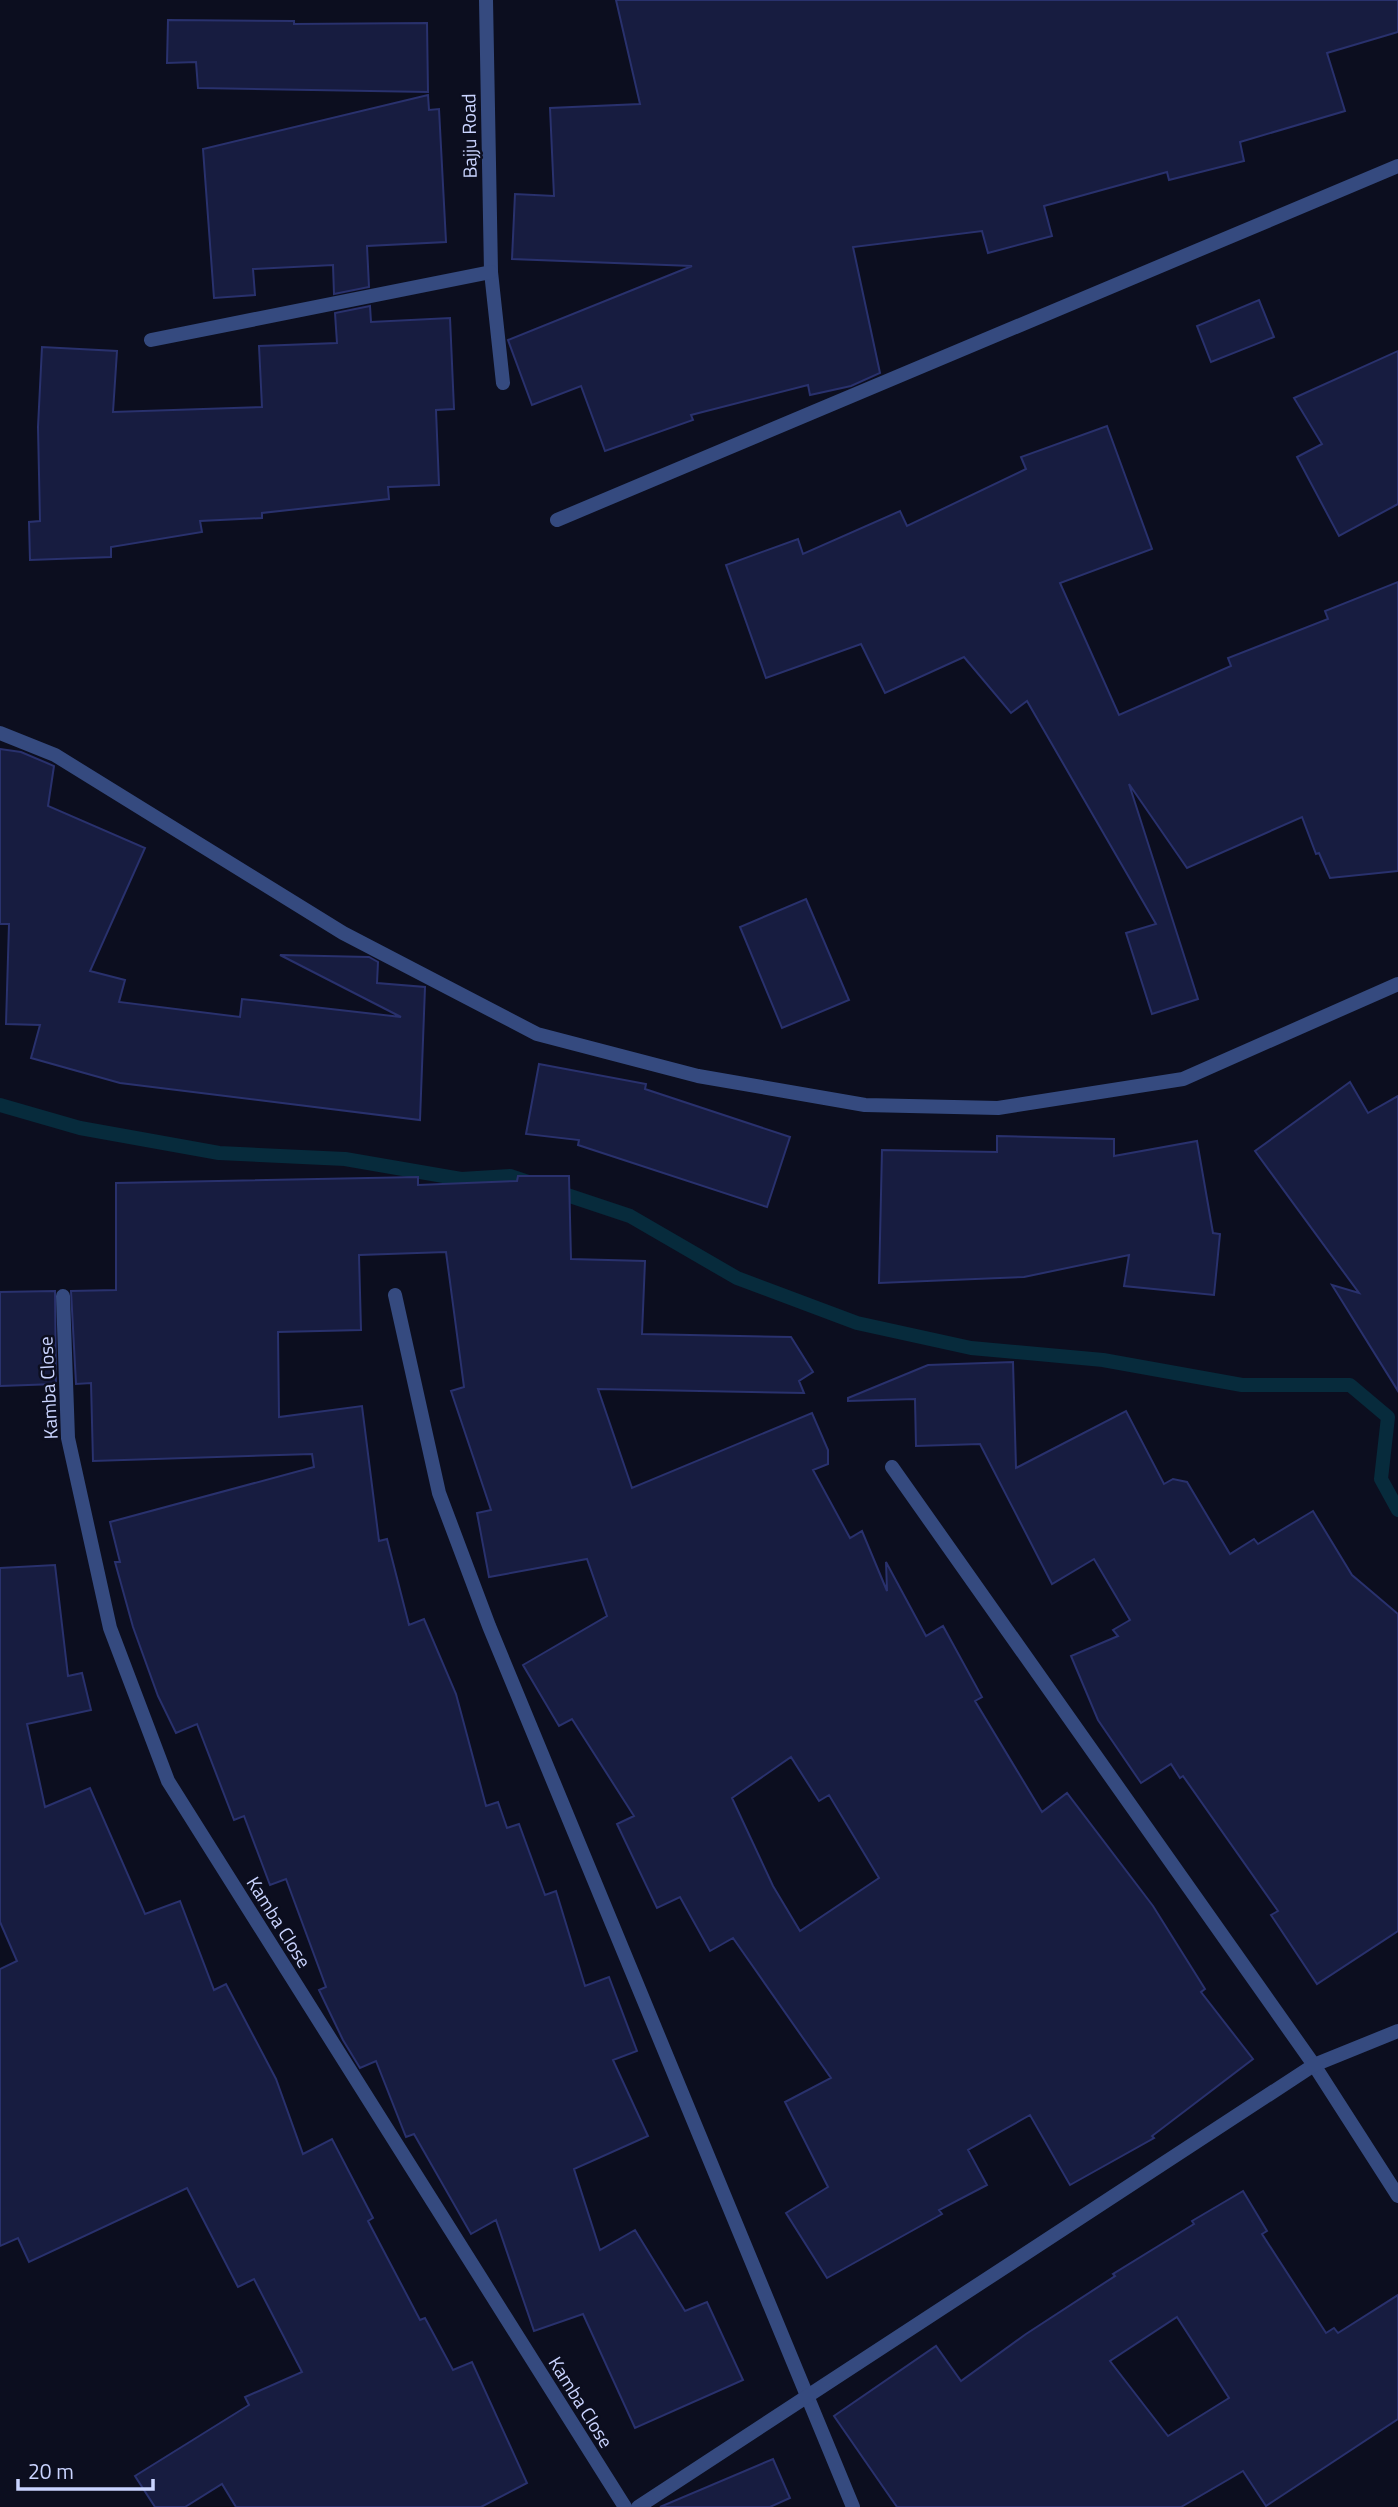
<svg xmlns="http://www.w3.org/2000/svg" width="1398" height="2507" viewBox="0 0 1398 2507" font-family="'Titillium Web',sans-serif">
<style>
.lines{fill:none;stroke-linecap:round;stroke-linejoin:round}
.stream{stroke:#072b3c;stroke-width:14}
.building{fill:#171c40;stroke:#29316d;stroke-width:2;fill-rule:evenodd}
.street{stroke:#354a7f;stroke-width:14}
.labels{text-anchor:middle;stroke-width:5;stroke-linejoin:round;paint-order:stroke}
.street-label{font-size:19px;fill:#cad4ff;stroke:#0c0e1f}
</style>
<rect width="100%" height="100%" fill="#0c0e1f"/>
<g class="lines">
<path class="stream" d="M0,1105L80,1128L219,1153L345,1159L461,1179L510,1176L630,1216L737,1278L857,1323L971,1348L1103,1360L1242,1385H1350L1388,1417L1381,1479L1398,1510"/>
</g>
<g class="building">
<path d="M616,0H1398V32L1327,53L1345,111L1240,142L1244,161L1169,180L1167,172L1044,206L1052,236L988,253L982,231L853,247L880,373L851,386L810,395L808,385L691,415L693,420L605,451L581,386L532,405L508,340L692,266L512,259L515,194L554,196L550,108L640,104Z"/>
<path d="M168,20L294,21V24L427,23L428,92L198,88L196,62L167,63Z"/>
<path d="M428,95L429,110L439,109L446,242L367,246L369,287L334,294L333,265L253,269L255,295L214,298L203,149Z"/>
<path d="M1259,300L1274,337L1211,362L1197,326Z"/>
<path d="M370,306L371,322L450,318L454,409L436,410L439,485L388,487L389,499L262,513V518L200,521L202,532L111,547V557L30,560L29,522L40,521L38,427L42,347L117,351L113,412L262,407L259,346L337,343L335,313Z"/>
<path d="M1398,351V504L1339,536L1297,457L1322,444L1294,398Z"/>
<path d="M1107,426L1152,549L1060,583L1119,715L1231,666L1228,658L1328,619L1325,611L1398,582V871L1330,878L1319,853L1316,854L1302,817L1187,868L1129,784L1198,999L1152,1014L1126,933L1156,924L1027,701L1011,713L964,657L885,693L861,644L766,678L726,565L798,539L803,554L900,511L907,526L1026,469L1021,457Z"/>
<path d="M0,749L21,752L54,766L48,806L145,848L90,971L125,980L119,1002L240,1017L242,999L401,1017L280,955L369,957L378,962L377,983L425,987L420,1120L120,1083L31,1058L40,1025L6,1024L9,924H0Z"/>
<path d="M806,899L849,1000L782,1028L740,927Z"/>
<path d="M539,1064L646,1084L645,1089L790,1137L767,1207L578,1145L579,1140L526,1134Z"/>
<path d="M1350,1082L1368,1113L1398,1096V1391L1332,1285L1359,1293L1255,1151Z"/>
<path d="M997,1136L1114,1139V1156L1197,1141L1213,1233L1220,1234L1214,1295L1124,1286L1129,1255L1024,1277L879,1283L882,1150L997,1152Z"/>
<path d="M518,1176H569L571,1259L645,1261L642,1334L791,1337L813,1372L799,1381L804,1393L598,1389L632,1488L812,1413L828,1450V1464L813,1470L850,1538L862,1531L887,1591L886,1562L926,1636L943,1626L982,1697L975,1701L1042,1812L1067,1793L1153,1906L1205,1989L1201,1992L1253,2059L1152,2136L1154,2138L1070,2185L1030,2115L968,2150L987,2185L939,2210L942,2214L827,2278L786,2213L828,2187L785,2102L831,2078L733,1938L710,1951L680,1897L657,1908L617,1824L634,1816L572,1719L559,1726L523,1665L607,1616L587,1559L489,1577L477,1513L491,1510L451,1391L464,1387L446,1252L359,1255L361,1330L278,1332L279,1417L362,1406L379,1541L387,1539L409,1625L424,1619L456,1694L486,1806L498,1802L507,1828L519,1824L545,1895L556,1891L585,1986L609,1977L637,2051L613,2060L648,2136L574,2169L600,2250L635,2230L685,2311L707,2302L743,2380L635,2428L583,2314L534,2331L496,2220L471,2234L414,2134L406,2137L376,2061L360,2068L343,2040L319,1990L326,1987L286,1879L270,1885L244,1816L234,1820L197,1724L176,1733L158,1696L133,1627L115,1562H120L110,1522L314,1467L312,1454L93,1461L91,1383L76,1384L71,1291L116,1290V1183L418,1177V1185L517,1181ZM791,1757L819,1801L829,1795L879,1878L800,1931L773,1886L732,1798Z"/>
<path d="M55,1291L56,1384L0,1386V1292Z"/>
<path d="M1013,1362L1016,1468L1126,1411L1164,1484L1173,1479L1187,1482L1230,1554L1254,1539L1258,1544L1313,1511L1352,1575L1398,1614V1931L1317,1984L1271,1915L1278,1911L1183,1776L1180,1778L1171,1764L1141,1783L1098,1720L1071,1656L1118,1636L1113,1630L1130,1620L1094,1559L1052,1584L980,1444L916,1446L915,1399L848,1401V1398L928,1365Z"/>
<path d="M55,1565L68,1676L82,1673L91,1710L27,1724L45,1807L90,1788L145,1914L180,1901L214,1990L226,1984L276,2079L303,2154L332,2139L373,2218L368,2221L420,2320L425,2318L453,2370L472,2362L527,2483L481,2507H236L222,2484L185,2507H155L135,2476L249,2405L245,2397L302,2372L254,2279L238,2287L187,2188L29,2262L18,2238L0,2246V1969L17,1961L0,1922V1568Z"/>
<path d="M1243,2191L1267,2231L1262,2234L1326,2333L1334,2328L1338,2333L1398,2295V2419L1266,2506L1243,2471L1181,2507H897L834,2416L936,2346L961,2381L1026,2334L1115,2276L1113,2274L1194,2224L1192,2221ZM1177,2317L1229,2398L1168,2436L1110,2361Z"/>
<path d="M773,2459L790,2498L770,2507H660Z"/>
</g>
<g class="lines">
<g class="street">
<path d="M486,0L491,272L503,383"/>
<path d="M151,340L491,272"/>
<path d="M557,520L1398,166"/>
<path d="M0,733L55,755L343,933L537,1034L698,1076L865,1105L998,1108L1183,1079L1398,984"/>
<path d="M395,1295L439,1493L489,1626L853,2507"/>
<path d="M63,1296L68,1438L110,1628L168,1781L625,2507"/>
<path d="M892,1467L1314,2065L1398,2196"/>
<path d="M638,2507L1314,2065L1398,2031"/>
</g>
</g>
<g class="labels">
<g class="street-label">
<text transform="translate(469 136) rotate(-91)" y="7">Bajju Road</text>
<text transform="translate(48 1388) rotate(-93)" y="7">Kamba Close</text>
<text transform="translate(279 1922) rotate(58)" y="7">Kamba Close</text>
<text transform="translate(581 2402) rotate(58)" y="7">Kamba Close</text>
</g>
</g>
<path d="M18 2479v10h135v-10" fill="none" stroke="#cad4ff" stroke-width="3.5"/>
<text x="28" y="2479" font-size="21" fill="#cad4ff" stroke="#0c0e1f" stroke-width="5" paint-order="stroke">20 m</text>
</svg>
